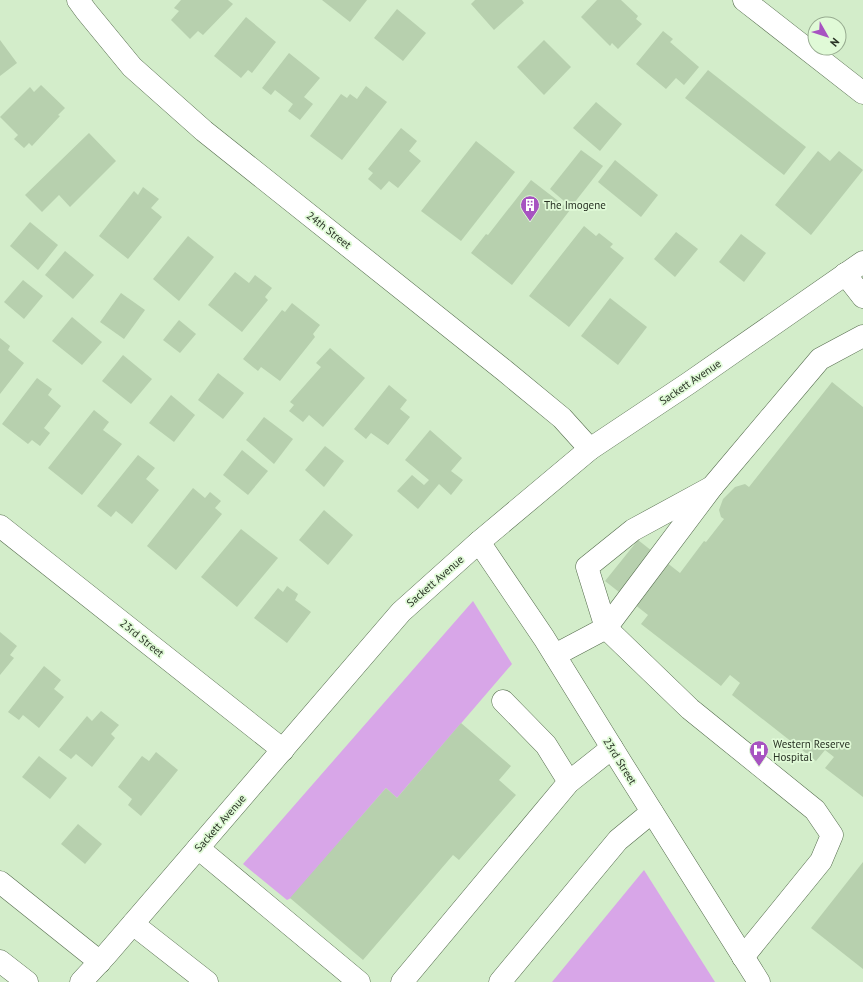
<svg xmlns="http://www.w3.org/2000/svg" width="863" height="982" viewBox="0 0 863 982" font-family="'PT Sans',sans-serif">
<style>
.green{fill:#d8a6e8}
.building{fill:#b7d0ae}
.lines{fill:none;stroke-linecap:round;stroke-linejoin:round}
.minor-casing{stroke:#556c4d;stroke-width:23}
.minor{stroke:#fff;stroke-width:22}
.labels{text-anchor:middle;stroke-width:3.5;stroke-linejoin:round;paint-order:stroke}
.poi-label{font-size:11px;fill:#2a3426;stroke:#e0fad7;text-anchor:start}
.street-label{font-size:11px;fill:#2a3426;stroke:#e0fad7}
</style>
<rect width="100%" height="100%" fill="#d3edca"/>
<g class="green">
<path d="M473,601L512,664L397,798L386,788L291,898L287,900L243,864Z"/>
<path d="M644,870L715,982H552Z"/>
</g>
<g class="building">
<path d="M181,0H228L233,4L203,35L198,31L190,39L171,20L179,11L174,8Z"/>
<path d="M322,0H367L350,22Z"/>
<path d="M475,0H522L524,3L494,30L471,4Z"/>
<path d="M597,0H621L638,16L636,19L642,24L618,49L612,43L610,46L581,17Z"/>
<path d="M397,9L426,33L403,61L374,38Z"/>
<path d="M246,17L276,42L252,73L248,70L241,78L214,56Z"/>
<path d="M663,31L673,39L670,42L699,67L684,85L676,78L666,89L636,64Z"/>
<path d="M0,40L17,63L0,76Z"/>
<path d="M544,40L571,67L544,95L517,67Z"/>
<path d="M289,53L320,78L304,97L313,104L300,120L288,111L293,104L275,90L271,95L262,88Z"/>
<path d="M708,70L806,147L784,175L685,98Z"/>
<path d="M41,85L65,108L58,115L60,116L32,146L29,143L24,148L14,139L18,135L0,117L30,87L34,92Z"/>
<path d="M366,86L387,102L342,160L310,136L341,94L347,98L350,94L357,99Z"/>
<path d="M596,102L622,124L600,151L573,128Z"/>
<path d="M401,128L417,141L409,151L421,161L398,188L389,181L381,190L368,179L373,173L368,169Z"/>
<path d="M89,133L116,161L70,207L59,195L42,212L25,195Z"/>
<path d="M476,141L515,172L461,241L421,211Z"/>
<path d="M581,150L603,166L571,207L550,189Z"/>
<path d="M818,151L830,161L839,151L863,170L811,235L775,205Z"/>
<path d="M615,160L658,195L641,217L598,182Z"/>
<path d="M531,180L570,210L512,285L471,253L486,234L488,235Z"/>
<path d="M143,187L159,199L151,208L162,217L128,259L99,236L134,191L138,195Z"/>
<path d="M30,222L58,245L38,270L10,246Z"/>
<path d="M584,226L596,236L599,233L613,244L610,247L624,258L569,327L529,296Z"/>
<path d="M676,232L698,249L675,277L654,259Z"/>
<path d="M741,234L766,253L744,282L719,262Z"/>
<path d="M188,236L214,257L179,301L153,279Z"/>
<path d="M65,251L94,275L73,299L45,275Z"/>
<path d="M235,272L249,283L255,275L272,288L265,297L268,300L242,332L208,305Z"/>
<path d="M23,280L43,296L24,319L4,302Z"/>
<path d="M121,293L145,310L124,339L100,322Z"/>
<path d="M610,298L647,327L618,365L581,336Z"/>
<path d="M292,303L320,325L313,334L315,337L280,381L261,367L258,371L243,359L282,310L285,312Z"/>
<path d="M72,317L102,342L82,365L52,341Z"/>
<path d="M179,320L196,334L180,353L163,340Z"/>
<path d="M0,338L10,346L8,350L24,363L0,394Z"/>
<path d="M330,348L365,378L323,427L309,415L303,422L289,411L294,405L290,402L321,367L316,363Z"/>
<path d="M123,355L152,379L131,404L102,381Z"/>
<path d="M218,373L244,393L223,419L198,400Z"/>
<path d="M37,378L52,389L48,395L61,406L44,428L50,433L40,446L32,440L28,444L2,424Z"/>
<path d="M832,382L863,407V797L825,768L834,757L825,750L816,761L732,695L740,683L730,675L721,686L641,624L648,615L605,581L638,540L680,573L704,541L706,542L724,519L721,517L719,510L723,499L735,487L745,484L749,487Z"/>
<path d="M389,385L407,400L400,409L410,417L388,445L371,433L366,439L354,429Z"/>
<path d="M171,395L195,415L174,442L149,423Z"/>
<path d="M94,410L109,422L103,430L122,444L82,495L48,468Z"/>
<path d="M264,417L293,439L274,464L246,440Z"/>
<path d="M430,430L462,458L451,471L463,480L451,495L439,484L418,509L397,491L412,475L424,485L429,480L405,460Z"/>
<path d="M325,446L344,461L324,487L305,470Z"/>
<path d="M242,450L268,471L248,495L223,475Z"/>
<path d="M138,455L155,468L146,479L159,490L132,524L116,511L111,517L97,506Z"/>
<path d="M193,488L205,498L210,492L221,501L215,508L222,514L176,570L147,546Z"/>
<path d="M324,510L353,535L328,565L299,540Z"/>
<path d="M241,529L278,558L237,607L201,577Z"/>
<path d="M287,586L298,594L295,600L311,612L287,643L254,618L278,588L283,592Z"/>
<path d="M0,632L17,646L10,655L14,658L0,675Z"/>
<path d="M44,666L61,680L54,689L64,697L39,728L23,715L19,720L8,712Z"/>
<path d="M101,711L119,725L111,734L115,738L92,767L76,754L71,759L59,750L87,716L92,721Z"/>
<path d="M461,723L511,766L499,780L516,795L459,860L453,855L363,960L290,898L386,788L397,798Z"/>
<path d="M156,752L178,770L141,816L128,805L132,799L118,787L142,756L149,761Z"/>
<path d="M39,756L67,778L50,799L22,777Z"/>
<path d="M78,824L102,844L85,864L61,844Z"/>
<path d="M863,862V969L811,928Z"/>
</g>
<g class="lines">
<g class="minor-casing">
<g id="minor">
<path d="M78,0L86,11L132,67L204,131L505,371L562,418L590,449"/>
<path d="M744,0L863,93"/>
<path d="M845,274L863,297"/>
<path d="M712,487L633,530L587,567L606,628L690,709L815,810L832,835L821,861L743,957"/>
<path d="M0,526L283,750"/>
<path d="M479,542L544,638L622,764L759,982"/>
<path d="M555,655L606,628L712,487L820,359L863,336"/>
<path d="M503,701L546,745L569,782"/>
<path d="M198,848L359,982"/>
<path d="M0,882L100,962"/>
<path d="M133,924L207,982"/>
<path d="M0,961L27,982"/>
<path d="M81,982L106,955L401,612L479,542L590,449L689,383L863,262"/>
<path d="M402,982L569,782L612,748"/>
<path d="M500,982L618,840L652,812"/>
</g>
</g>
<use href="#minor" class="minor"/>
</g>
<defs>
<g id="building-pin" transform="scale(1)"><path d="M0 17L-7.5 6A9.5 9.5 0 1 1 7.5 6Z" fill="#a753c1" stroke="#e0fad7"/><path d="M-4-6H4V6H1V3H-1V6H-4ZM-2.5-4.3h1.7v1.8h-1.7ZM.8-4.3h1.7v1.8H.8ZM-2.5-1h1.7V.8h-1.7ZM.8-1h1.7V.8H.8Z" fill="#fff"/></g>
<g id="hospital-pin" transform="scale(1)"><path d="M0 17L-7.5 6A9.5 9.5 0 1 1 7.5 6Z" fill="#a753c1" stroke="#e0fad7"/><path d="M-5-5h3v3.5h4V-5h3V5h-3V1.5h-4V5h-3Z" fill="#fff"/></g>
</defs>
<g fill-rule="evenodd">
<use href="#building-pin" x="530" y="205"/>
<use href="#hospital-pin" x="759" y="750"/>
</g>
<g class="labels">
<g class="poi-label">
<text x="544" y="209">The Imogene</text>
<text x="773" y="748">Western Reserve<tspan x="773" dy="13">Hospital</tspan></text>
</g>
<g class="street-label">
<text transform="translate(329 230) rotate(38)" y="4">24th Street</text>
<text transform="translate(690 382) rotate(-34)" y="4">Sackett Avenue</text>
<text transform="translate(435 581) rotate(-41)" y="4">Sackett Avenue</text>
<text transform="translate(142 638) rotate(39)" y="4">23rd Street</text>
<text transform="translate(620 761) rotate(58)" y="4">23rd Street</text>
<text transform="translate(220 823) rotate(-49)" y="4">Sackett Avenue</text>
</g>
</g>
<g transform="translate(827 36) rotate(129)"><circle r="19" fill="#e0fad7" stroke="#97ab90"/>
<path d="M0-3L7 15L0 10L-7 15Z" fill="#a753c1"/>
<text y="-6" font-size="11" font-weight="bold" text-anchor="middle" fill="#2a3426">N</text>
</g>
</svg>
